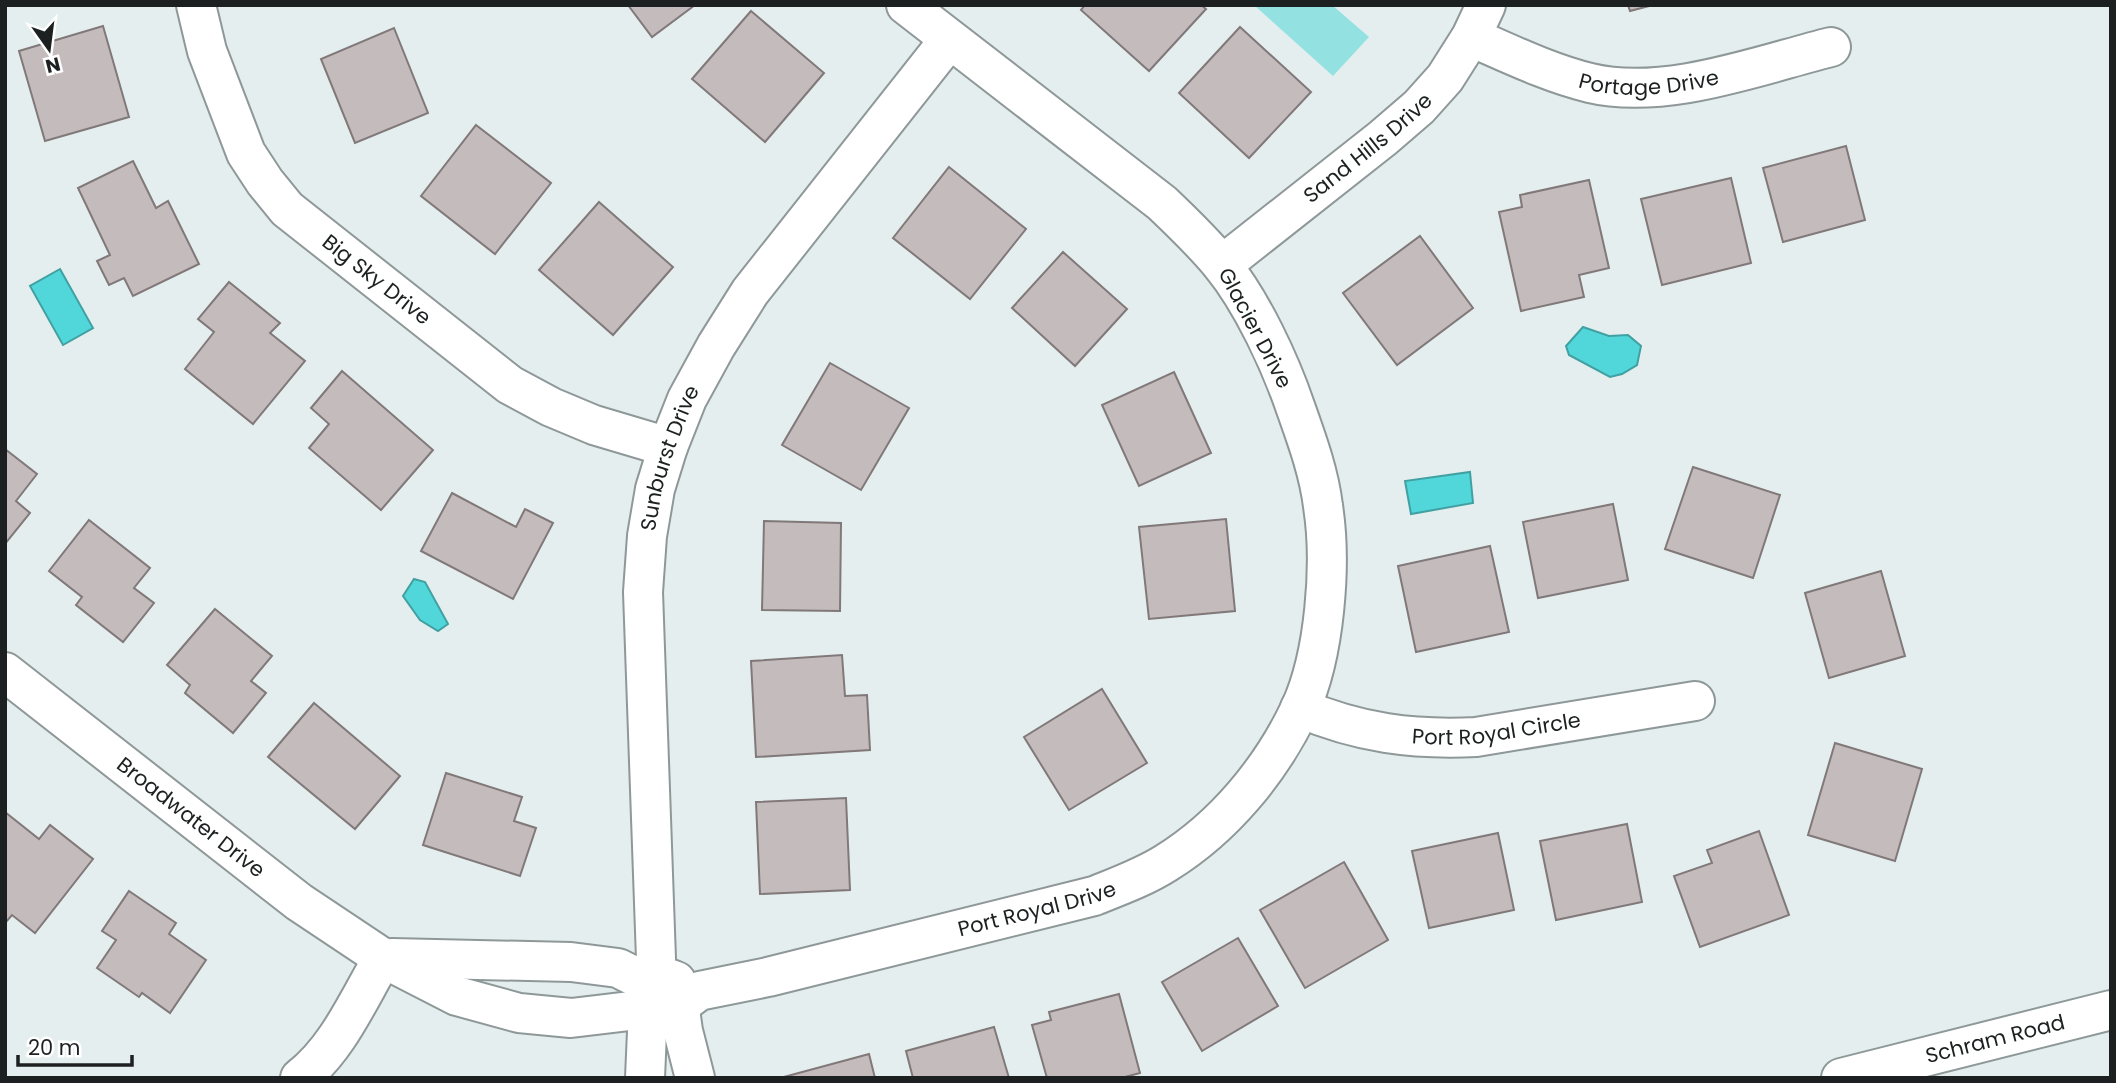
<svg xmlns="http://www.w3.org/2000/svg" width="2116" height="1083" viewBox="0 0 2116 1083" font-family="Poppins,sans-serif">
<style>
.green{fill:#94e1e2}
.water{fill:#51d7da;stroke:#41a0a2;stroke-width:2}
.building{fill:#c4bbbc;stroke:#807879;stroke-width:2}
.lines{fill:none;stroke-linecap:round;stroke-linejoin:round}
.street-casing{stroke:#8f9898;stroke-width:42}
.secondary-casing{stroke:#8f9898;stroke-width:42}
.street{stroke:#fff;stroke-width:38}
.secondary{stroke:#fff;stroke-width:38}
.labels{text-anchor:middle;stroke-width:5;stroke-linejoin:round;paint-order:stroke}
.street-label{font-size:21px;fill:#1c2020;stroke:#fff}
</style>
<rect width="100%" height="100%" fill="#e4eeee"/>
<path class="green" d="M1254,5H1332L1369,37L1333,76Z"/>
<g class="water">
<path d="M60,269L93,328L63,345L30,286Z"/>
<path d="M1583,327L1609,336L1628,335L1641,346L1637,365L1622,374L1610,377L1569,355L1566,346Z"/>
<path d="M1470,472L1473,503L1411,514L1405,481Z"/>
<path d="M414,579L425,582L448,624L438,631L420,620L403,596Z"/>
</g>
<g class="building">
<path d="M628,5H695L652,37Z"/>
<path d="M1085,5H1201L1206,9L1149,71L1081,10Z"/>
<path d="M1628,5H1653L1630,11Z"/>
<path d="M751,11L824,73L765,142L692,79Z"/>
<path d="M103,26L129,117L45,141L19,51Z"/>
<path d="M1240,27L1311,92L1249,158L1179,93Z"/>
<path d="M394,28L428,113L355,143L321,59Z"/>
<path d="M476,125L551,183L495,254L421,196Z"/>
<path d="M1846,146L1865,220L1783,242L1763,168Z"/>
<path d="M133,161L156,208L168,201L199,264L133,296L124,278L109,285L97,261L110,255L78,188Z"/>
<path d="M949,167L1026,229L970,299L893,238Z"/>
<path d="M1731,178L1751,263L1662,285L1641,199Z"/>
<path d="M1589,180L1609,268L1579,275L1584,297L1521,311L1499,212L1522,207L1520,195Z"/>
<path d="M599,202L673,267L613,335L539,270Z"/>
<path d="M1420,236L1473,308L1397,365L1343,293Z"/>
<path d="M1063,252L1127,309L1075,366L1012,308Z"/>
<path d="M229,282L280,323L270,333L305,361L253,424L185,369L214,332L198,319Z"/>
<path d="M830,363L909,408L861,490L782,445Z"/>
<path d="M342,371L433,450L381,510L309,448L329,424L311,408Z"/>
<path d="M1174,372L1211,453L1139,486L1102,405Z"/>
<path d="M5,449L37,474L16,501L30,513L5,544Z"/>
<path d="M1693,467L1780,495L1753,578L1665,549Z"/>
<path d="M452,493L516,527L525,509L553,523L513,599L421,551Z"/>
<path d="M1613,504L1628,580L1538,598L1523,522Z"/>
<path d="M1226,519L1235,611L1149,619L1139,527Z"/>
<path d="M89,520L150,568L134,588L154,603L123,642L76,605L82,597L49,571Z"/>
<path d="M764,521L841,523L840,611L762,610Z"/>
<path d="M1490,546L1509,632L1416,652L1398,566Z"/>
<path d="M1881,571L1905,656L1829,678L1805,593Z"/>
<path d="M215,609L272,656L251,681L266,693L233,733L185,693L190,685L167,665Z"/>
<path d="M842,655L845,696L867,695L870,750L756,757L751,661Z"/>
<path d="M1102,689L1147,763L1069,810L1024,737Z"/>
<path d="M314,703L400,776L355,829L268,757Z"/>
<path d="M1835,743L1922,769L1895,861L1808,835Z"/>
<path d="M446,773L522,797L514,821L536,828L520,876L423,845Z"/>
<path d="M846,798L850,890L760,894L756,802Z"/>
<path d="M5,812L39,839L50,825L93,859L35,933L12,915L5,923Z"/>
<path d="M1627,824L1642,902L1556,920L1540,841Z"/>
<path d="M1759,831L1789,915L1700,947L1674,876L1712,863L1707,850Z"/>
<path d="M1498,833L1514,910L1429,928L1412,851Z"/>
<path d="M1344,862L1388,940L1305,988L1260,910Z"/>
<path d="M129,891L176,923L169,934L206,960L170,1013L142,993L139,997L97,968L116,940L102,931Z"/>
<path d="M1238,938L1278,1006L1202,1051L1162,982Z"/>
<path d="M1119,994L1140,1073L1121,1078H1047L1032,1025L1051,1020L1049,1012Z"/>
<path d="M994,1027L1009,1078H913L906,1051Z"/>
<path d="M869,1054L875,1078H780Z"/>
</g>
<g class="lines">
<g class="street-casing">
<g id="street">
<path id="s1" d="M196,5L207,51L246,153L265,182L287,209L510,385L551,407L594,425L668,447"/>
<path id="s2" d="M1471,37C1510,54 1549,73 1590,83C1665,101 1759,65 1831,47"/>
<path id="s3" d="M1222,265L1383,138L1419,107L1445,78L1471,37L1486,5"/>
<path id="s4" d="M5,672L299,902L383,958L457,996L519,1013L571,1018L680,1005L699,991L768,977L1094,896C1119,886 1144,877 1166,863C1224,827 1271,770 1300,709C1325,655 1332,564 1323,506C1319,473 1307,440 1296,409C1280,362 1252,302 1221,264C1203,242 1182,222 1162,203L906,5"/>
<path id="s5" d="M1300,708C1359,733 1412,740 1476,737L1695,701"/>
<path d="M392,958L571,962L618,968L646,982L671,979"/>
<path d="M676,981L683,1031L695,1078"/>
<path d="M300,1078C338,1049 359,998 383,958"/>
<path id="s6" d="M645,1078L648,1008L646,982L656,959L643,592L647,536L655,489L668,447L687,399L716,346L750,292L949,40"/>
</g>
</g>
<g class="secondary-casing">
<g id="secondary">
<path id="s7" d="M1841,1078L2111,1010"/>
</g>
</g>
<use href="#street" class="street"/>
<use href="#secondary" class="secondary"/>
</g>
<g class="labels">
<g class="street-label">
<text dy="7" stroke="none"><textPath href="#s2" startOffset="187">Portage Drive</textPath></text>
<text dy="7" stroke="none"><textPath href="#s3" startOffset="187">Sand Hills Drive</textPath></text>
<text dy="7" stroke="none"><textPath href="#s1" startOffset="340">Big Sky Drive</textPath></text>
<text transform="translate(1255 328) rotate(62)" y="7">Glacier Drive</text>
<text dy="7" stroke="none"><textPath href="#s6" startOffset="626">Sunburst Drive</textPath></text>
<text dy="7" stroke="none"><textPath href="#s5" startOffset="201">Port Royal Circle</textPath></text>
<text dy="7" stroke="none"><textPath href="#s4" startOffset="236">Broadwater Drive</textPath></text>
<text dy="7" stroke="none"><textPath href="#s4" startOffset="1155">Port Royal Drive</textPath></text>
<text dy="7" stroke="none"><textPath href="#s7" startOffset="159">Schram Road</textPath></text>
</g>
</g>
<rect width="2116" height="1083" fill="none" stroke="#1c2020" stroke-width="14"/>
<g transform="translate(49 49) rotate(166)" stroke="#ffffff" stroke-width="5" paint-order="stroke">
<path d="M0-5L12 26L0 18L-12 26Z" fill="#1c2020"/>
<text y="-10" font-size="19" font-weight="bold" text-anchor="middle" fill="#1c2020">N</text>
</g>
<path d="M18 1055v10h114v-10" fill="none" stroke="#1c2020" stroke-width="3.5"/>
<text x="28" y="1055" font-size="21" fill="#1c2020" stroke="#ffffff" stroke-width="5" paint-order="stroke">20 m</text>
</svg>
